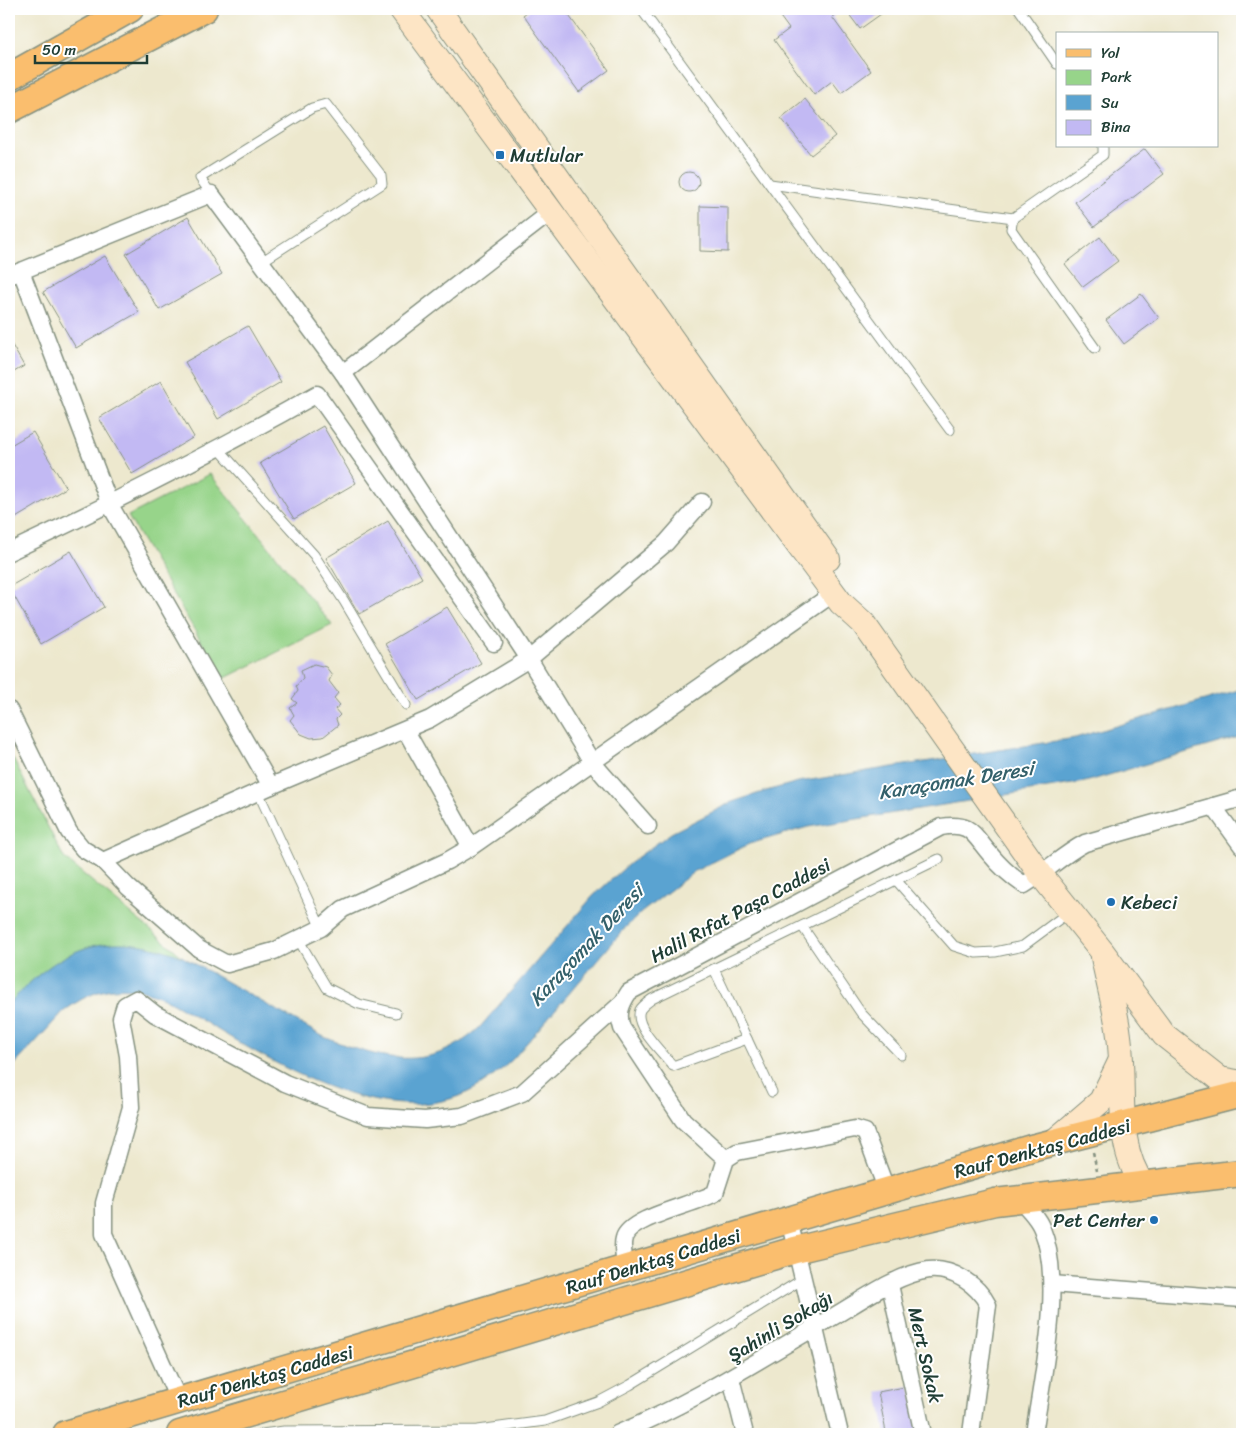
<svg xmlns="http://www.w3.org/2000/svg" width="1251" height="1443" viewBox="0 0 1251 1443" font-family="Sriracha,sans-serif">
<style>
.green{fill:#97d48a;stroke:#5b885f}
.water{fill:#5aa3d1;stroke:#3c7082}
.building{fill:#c2b9f3}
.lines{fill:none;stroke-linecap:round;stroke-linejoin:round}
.service-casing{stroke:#869281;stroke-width:11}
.minor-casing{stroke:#869281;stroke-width:19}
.secondary-casing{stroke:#869281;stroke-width:26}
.primary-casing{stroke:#869281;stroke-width:29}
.path{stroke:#869281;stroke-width:2.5;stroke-dasharray:4 4;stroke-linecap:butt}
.service{stroke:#fff;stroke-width:9}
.minor{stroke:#fff;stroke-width:16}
.secondary{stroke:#fde5c5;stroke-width:24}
.primary{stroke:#fabe6e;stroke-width:26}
.poi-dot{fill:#1f6fb2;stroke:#fff;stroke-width:2}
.labels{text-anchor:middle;stroke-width:4;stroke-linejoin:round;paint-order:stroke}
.poi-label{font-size:19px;fill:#1f3d34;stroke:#fff;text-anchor:start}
.street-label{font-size:19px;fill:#1f3d34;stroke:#fff}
.water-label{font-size:20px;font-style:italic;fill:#34616b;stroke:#fff}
</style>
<rect width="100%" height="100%" fill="#fff"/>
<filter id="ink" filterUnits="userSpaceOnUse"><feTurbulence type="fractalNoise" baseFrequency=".02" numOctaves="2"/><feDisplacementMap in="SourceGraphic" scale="10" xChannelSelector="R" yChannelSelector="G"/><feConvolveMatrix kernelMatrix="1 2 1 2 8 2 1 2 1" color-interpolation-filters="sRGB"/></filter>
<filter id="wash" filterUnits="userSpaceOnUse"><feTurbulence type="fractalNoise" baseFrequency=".0096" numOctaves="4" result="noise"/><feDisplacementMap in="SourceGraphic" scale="20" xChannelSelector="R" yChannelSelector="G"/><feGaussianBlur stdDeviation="1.12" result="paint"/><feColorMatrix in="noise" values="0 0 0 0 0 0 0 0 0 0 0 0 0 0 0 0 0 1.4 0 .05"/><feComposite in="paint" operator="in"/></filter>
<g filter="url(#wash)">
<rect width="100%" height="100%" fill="#ede8ce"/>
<g class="green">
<path d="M210,474L332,625L223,679L128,516Z"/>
<path d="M9,751L64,858L183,957C108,928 61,946 9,1004Z"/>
</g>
<path class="water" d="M1242,689V736L1085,782L808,827L749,844L695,871L642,912L626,927L513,1059C495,1076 475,1092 450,1099C355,1126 242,1042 164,998C124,982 96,986 63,1012L9,1071V1004C61,946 107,927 183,957L324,1037C382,1060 430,1074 480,1027L593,896L631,862L671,833L732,802L766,791L798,782L1075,738Z"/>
<g id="blocks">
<g class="building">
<path d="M531,9H564L609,70L579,92L523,15Z"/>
<path d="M786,9H844L832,17L871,71L841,93L832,81L814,95L774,40L789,29L778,14Z"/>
<path d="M845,9H888L860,29Z"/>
<path d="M805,99L835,136L811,155L781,118Z"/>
<path d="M1145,149L1164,174L1094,227L1075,202Z"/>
<circle cx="689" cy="182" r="10"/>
<path d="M700,206L728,207V252L700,251Z"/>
<path d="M188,217L222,274L159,310L126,254Z"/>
<path d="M1100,237L1118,261L1083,287L1065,264Z"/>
<path d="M105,256L139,312L76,348L43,292Z"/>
<path d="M1141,294L1159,318L1124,344L1106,320Z"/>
<path d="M248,326L281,382L218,419L185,362Z"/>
<path d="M9,340L24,366L9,375Z"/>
<path d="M161,381L194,437L132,474L99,418Z"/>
<path d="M323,426L356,483L294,519L260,463Z"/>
<path d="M33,432L66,488L9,522V446Z"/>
<path d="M388,521L422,578L359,614L326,558Z"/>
<path d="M71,551L104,607L41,644L9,587Z"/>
<path d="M447,607L481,663L418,700L385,644Z"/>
<path d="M314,664L326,667L332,675L329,681L338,693L334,698L340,705L335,709L340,715L336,719L338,725L323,737L311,738L301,734L290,720L294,715L290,708L297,703L292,699L298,691L296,686L303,678L301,670Z"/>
<path d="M910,1386L920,1434H880L886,1432L878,1392Z"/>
</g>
</g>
</g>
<g filter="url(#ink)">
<use href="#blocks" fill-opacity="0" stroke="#869281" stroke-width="1"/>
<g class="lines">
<g class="service-casing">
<g id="service">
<path d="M641,9L950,430"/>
<path d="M1019,9L1057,64"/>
<path d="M770,184L1013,218"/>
<path d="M211,194L200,178L312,108L326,104L381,175L382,184L261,262"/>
<path d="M1095,348L1011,229L1013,218L1103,155V146"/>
<path d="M219,449L314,555L344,601L406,705"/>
<path d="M258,792L321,928"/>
<path d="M896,880L954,946L976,953L995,952L1023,946L1069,912"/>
<path d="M802,926L861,1013L901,1055"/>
<path d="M298,939L327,988L359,1004L396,1013"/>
<path d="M714,969L772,1092"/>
<path d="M747,1039L673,1066C663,1053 633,1026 640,1010C642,1006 648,1002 652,999L939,859"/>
<path d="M262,1434L284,1431L478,1430L545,1421L598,1402L630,1385L803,1279"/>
</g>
</g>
<g class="minor-casing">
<g id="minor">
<path d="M21,271L110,505L271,786"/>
<path d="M9,276L211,194L343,373L551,212"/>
<path d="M343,373L529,659L592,762L648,826"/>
<path d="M9,552C113,503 216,451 317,394L494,643"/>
<path d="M9,710L69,832L83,849L103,861L128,887L199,949L227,964L274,951L321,928L343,909L447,861L471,847L834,593"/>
<path d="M406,731L471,847"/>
<path d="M1213,806L1242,846"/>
<path d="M103,861L271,786L430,719L529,659L666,543L702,502"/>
<path d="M726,1159L683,1120L622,1028C617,1014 621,1004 629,992L941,827C971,822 972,833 990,854C999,865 1012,877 1024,885C1046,872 1062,855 1085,843L1242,798"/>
<path d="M1019,1199C1028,1208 1038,1218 1042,1229C1064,1283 1042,1377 1034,1434"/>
<path d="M789,1220L840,1434"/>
<path d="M625,1269C625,1260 621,1247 624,1238C630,1217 694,1205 715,1193L726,1159L737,1152L855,1129L865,1132L887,1191"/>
<path d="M1052,1284L1242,1299"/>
<path d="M890,1285L923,1434"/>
<path d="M731,1378L745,1434"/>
<path d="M179,1401L104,1234V1203L131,1107L128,1056L121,1018L125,1005L136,999L155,1014L285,1083L368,1116L425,1120L462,1116L522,1093L622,1003"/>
<path d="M617,1434C693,1403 760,1359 831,1318C859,1302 897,1274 929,1270C953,1268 978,1285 988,1305L971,1434"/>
</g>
</g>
<g class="secondary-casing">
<g id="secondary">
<path d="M401,9L841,603L863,623L1041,875L1101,950L1164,1035L1220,1079L1242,1083"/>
<path d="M438,9L828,559"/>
<path d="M1103,957C1108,983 1116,1010 1119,1036C1126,1085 1113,1145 1144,1186"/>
<path d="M1052,1143L1101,1101L1120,1062"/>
</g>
</g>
<g class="primary-casing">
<g id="primary">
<path d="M9,77L130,9"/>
<path d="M9,110L204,9"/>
<path d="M66,1434L1035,1147L1242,1094"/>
<path d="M180,1434L795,1250L995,1202L1242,1173"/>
</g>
</g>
<path class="path" d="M1093,1152L1097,1171"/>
<use href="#service" class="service"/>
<use href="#minor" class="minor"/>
<use href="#secondary" class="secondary"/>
<use href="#primary" class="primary"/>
</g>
</g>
<g class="poi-dot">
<rect x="495" y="150" width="10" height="10" rx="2.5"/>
<circle cx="1111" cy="902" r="5"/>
<circle cx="1154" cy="1220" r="5"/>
</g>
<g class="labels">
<g class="poi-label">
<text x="510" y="162">Mutlular</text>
<text x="1121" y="909">Kebeci</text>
<text x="1144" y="1227" text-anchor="end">Pet Center</text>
</g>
<g class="street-label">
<text transform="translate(740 910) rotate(-28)" y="7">Halil Rıfat Paşa Caddesi</text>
<text transform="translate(1042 1148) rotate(-15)" y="7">Rauf Denktaş Caddesi</text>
<text transform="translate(653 1261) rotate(-17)" y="7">Rauf Denktaş Caddesi</text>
<text transform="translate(780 1326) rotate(-31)" y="7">Şahinli Sokağı</text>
<text transform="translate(926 1355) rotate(77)" y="7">Mert Sokak</text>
<text transform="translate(265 1376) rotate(-16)" y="7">Rauf Denktaş Caddesi</text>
</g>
<g class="water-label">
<text transform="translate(956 780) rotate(-9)" y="7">Karaçomak Deresi</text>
<text transform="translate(586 945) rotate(-47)" y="7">Karaçomak Deresi</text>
</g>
</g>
<rect width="1251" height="1443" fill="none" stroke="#fff" stroke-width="30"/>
<rect x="1056" y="32" width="162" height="115" fill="#ffffff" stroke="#a5b1ae"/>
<rect x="1066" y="49" width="25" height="8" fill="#fabe6e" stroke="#a5b1ae"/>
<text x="1101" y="58" font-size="15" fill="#1f3d34">Yol</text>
<rect x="1066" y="70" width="25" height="15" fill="#97d48a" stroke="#a5b1ae"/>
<text x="1101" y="82" font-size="15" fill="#1f3d34">Park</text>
<rect x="1066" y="95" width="25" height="15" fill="#5aa3d1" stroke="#a5b1ae"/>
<text x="1101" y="108" font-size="15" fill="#1f3d34">Su</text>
<rect x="1066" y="120" width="25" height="15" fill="#c2b9f3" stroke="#a5b1ae"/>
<text x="1101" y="132" font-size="15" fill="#1f3d34">Bina</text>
<path d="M35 55v8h112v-8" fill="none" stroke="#1f3d34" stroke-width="2.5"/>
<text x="42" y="55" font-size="15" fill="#1f3d34" stroke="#ffffff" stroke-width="4" paint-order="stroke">50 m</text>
</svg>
